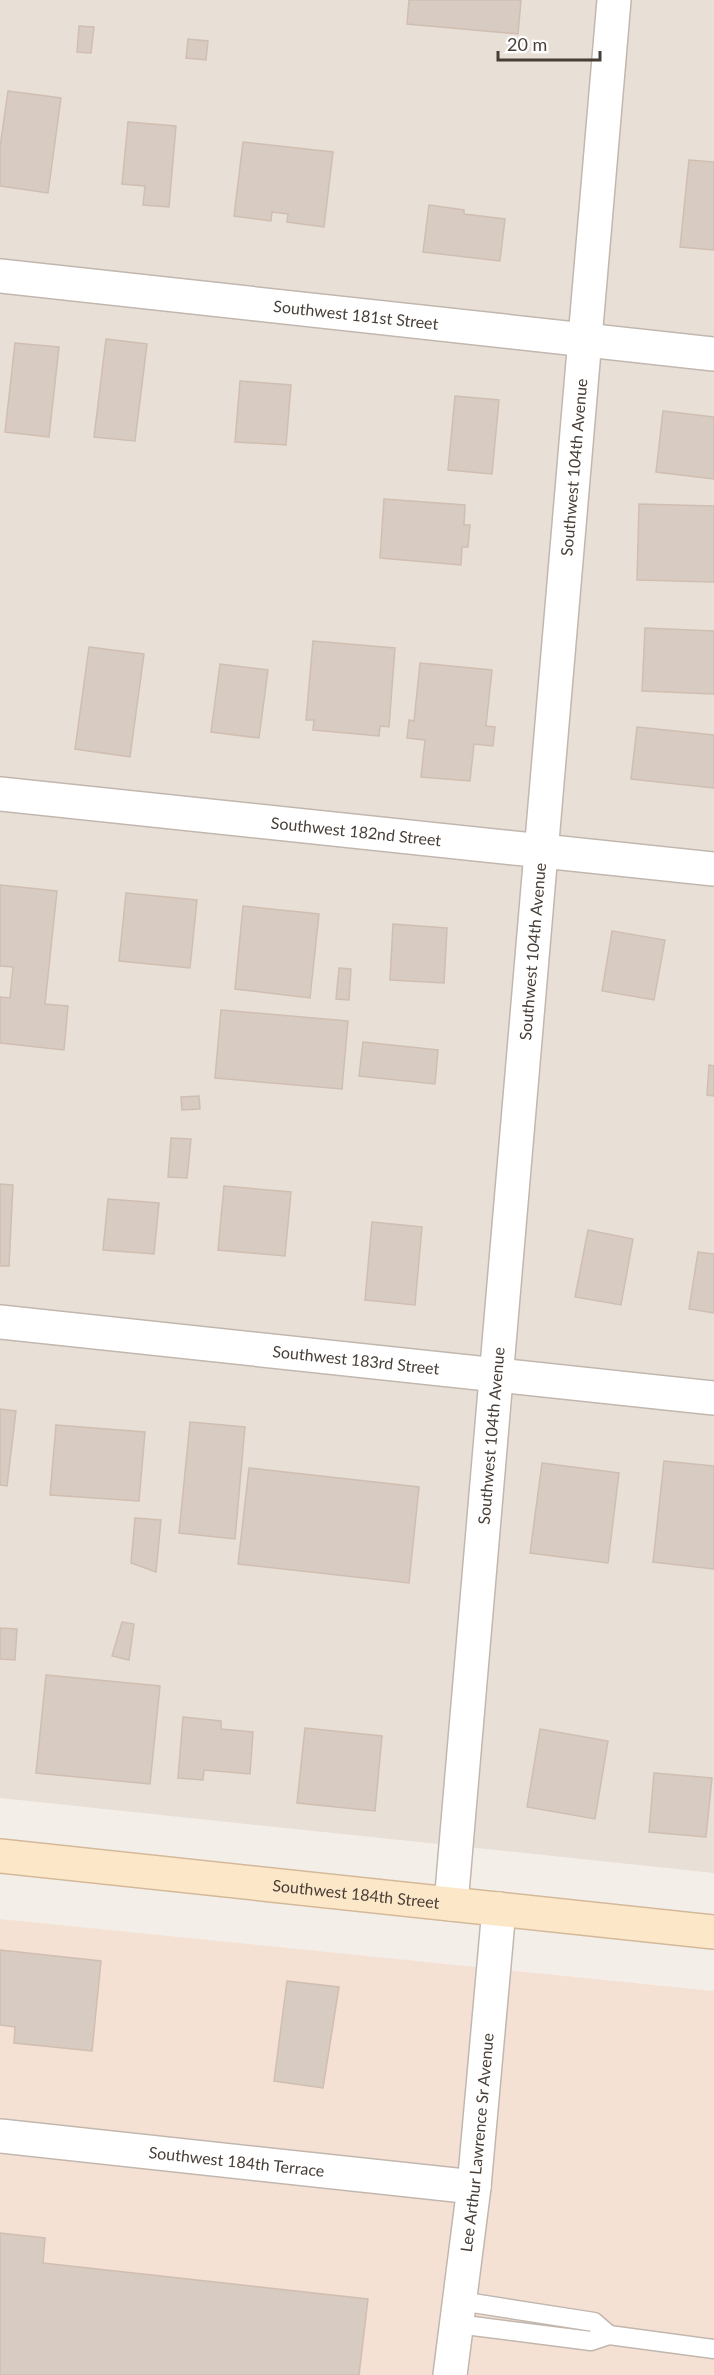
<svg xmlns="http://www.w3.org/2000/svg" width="714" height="2375" viewBox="0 0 714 2375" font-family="Lato,sans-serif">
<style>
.residential{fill:#e8dfd7}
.commercial{fill:#f5e1d4}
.building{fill:#d8cbc1;stroke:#d0beb1;stroke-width:1.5}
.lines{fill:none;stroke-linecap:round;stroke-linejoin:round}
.service-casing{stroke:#c2b7ae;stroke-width:21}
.minor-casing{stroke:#c2b7ae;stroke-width:36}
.tertiary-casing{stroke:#c2b7ae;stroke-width:36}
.secondary-casing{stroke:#d3b999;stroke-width:36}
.service{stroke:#fff;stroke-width:18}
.minor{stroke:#fff;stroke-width:33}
.tertiary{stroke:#fff;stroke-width:33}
.secondary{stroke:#fde7c9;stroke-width:33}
.labels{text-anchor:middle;stroke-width:4.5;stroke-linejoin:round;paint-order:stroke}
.street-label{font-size:16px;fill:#473e37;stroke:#fff}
</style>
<rect width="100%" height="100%" fill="#f4eee9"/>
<path class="residential" d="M0,0H714V1873L0,1798Z"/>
<path class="commercial" d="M0,1919L714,1991V2375H0Z"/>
<g class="building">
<path d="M409,0H521L518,34L407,24Z"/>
<path d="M79,26L94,27L91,53L77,52Z"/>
<path d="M188,39L208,41L206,60L186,58Z"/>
<path d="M8,91L61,98L48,193L0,186V147Z"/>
<path d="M128,122L176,126L169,207L143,205L145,186L122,184Z"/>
<path d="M243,142L333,152L324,227L287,222L288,214L272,212L271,221L234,216Z"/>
<path d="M689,160L714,162V250L680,247Z"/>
<path d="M429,205L464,210V214L505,219L500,261L423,252Z"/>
<path d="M106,339L147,344L135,441L94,437Z"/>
<path d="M15,343L59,347L49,437L5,432Z"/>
<path d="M240,381L291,385L286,445L235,442Z"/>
<path d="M455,396L499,400L492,474L448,470Z"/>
<path d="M663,411L714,417V479L656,472Z"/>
<path d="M384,499L465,505L464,525H470L468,547H462L461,565L380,558Z"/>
<path d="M639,504L714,506V582L637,580Z"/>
<path d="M645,628L714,631V694L642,691Z"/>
<path d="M313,641L395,648L389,727L380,726L379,736L313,730L314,720H306Z"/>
<path d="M89,647L144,654L130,757L75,749Z"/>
<path d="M420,663L492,670L486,726L495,727L493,746L474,744L470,781L421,777L425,740L407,738L409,720L414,721Z"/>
<path d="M220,664L268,670L259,738L211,732Z"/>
<path d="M637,727L714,735V788L631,779Z"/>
<path d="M0,885L57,891L45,1004L68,1006L64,1050L0,1043V997L10,998L13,967L0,966Z"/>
<path d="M126,893L197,900L190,968L119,961Z"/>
<path d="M243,906L319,914L310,998L235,989Z"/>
<path d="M393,924L447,928L444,983L390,980Z"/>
<path d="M612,931L665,940L654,1000L602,991Z"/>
<path d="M339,968L351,969L349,1000L336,999Z"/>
<path d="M221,1010L348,1021L342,1089L215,1078Z"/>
<path d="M363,1042L438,1050L435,1084L359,1076Z"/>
<path d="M709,1065L714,1066V1096L707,1095Z"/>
<path d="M199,1096L200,1109L182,1110L181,1097Z"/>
<path d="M171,1138L191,1139L187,1178L168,1177Z"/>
<path d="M0,1184L13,1185L9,1266H0Z"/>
<path d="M224,1186L291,1192L285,1256L218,1250Z"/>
<path d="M108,1199L159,1203L154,1254L103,1250Z"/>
<path d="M372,1222L422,1227L415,1305L365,1300Z"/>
<path d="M588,1230L633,1239L621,1305L575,1297Z"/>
<path d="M698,1252L714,1254V1313L689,1309Z"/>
<path d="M0,1409L16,1411L7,1486L0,1485Z"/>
<path d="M190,1422L245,1427L235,1539L179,1533Z"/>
<path d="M56,1425L145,1432L139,1501L50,1495Z"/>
<path d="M664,1461L714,1466V1569L653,1562Z"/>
<path d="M542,1463L619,1473L608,1563L530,1553Z"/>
<path d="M249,1468L419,1487L409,1583L238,1564Z"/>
<path d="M135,1518L161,1520L156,1572L131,1563Z"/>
<path d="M122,1622L134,1624L129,1660L112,1656Z"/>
<path d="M0,1628L17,1629L15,1660L0,1659Z"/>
<path d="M46,1675L160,1686L150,1784L36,1773Z"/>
<path d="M183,1717L221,1721V1729L253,1732L250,1774L204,1770L203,1780L178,1778Z"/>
<path d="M305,1728L382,1736L375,1811L297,1803Z"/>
<path d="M540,1729L608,1741L595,1819L527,1807Z"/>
<path d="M654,1773L712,1778L706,1837L649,1832Z"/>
<path d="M0,1950L101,1961L92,2051L14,2043L15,2027L0,2025Z"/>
<path d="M287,1981L339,1987L323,2088L274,2081Z"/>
<path d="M0,2233L45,2238L43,2263L368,2299L359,2375H0Z"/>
</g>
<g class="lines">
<g class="service-casing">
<g id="service">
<path d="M457,2324L591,2341L609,2335L594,2322L460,2301"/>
<path d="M609,2335L714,2349"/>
</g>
</g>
<g class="minor-casing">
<g id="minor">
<path id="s1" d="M0,276L714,354"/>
<path id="s2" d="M0,794L714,869"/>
<path id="s3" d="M0,1322L714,1398"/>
<path id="s4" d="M0,2136L474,2187"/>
<path id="s5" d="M450,2375L474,2187L499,1909"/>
</g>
</g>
<g class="tertiary-casing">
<g id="tertiary">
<path id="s6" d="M451,1904L614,0"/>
</g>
</g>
<g class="secondary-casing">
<g id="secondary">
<path id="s7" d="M0,1856L714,1932"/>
</g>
</g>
<use href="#service" class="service"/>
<use href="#minor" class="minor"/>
<use href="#tertiary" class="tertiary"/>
<use href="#secondary" class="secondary"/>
</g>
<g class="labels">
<g class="street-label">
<text dy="6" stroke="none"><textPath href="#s1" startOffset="358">Southwest 181st Street</textPath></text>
<text dy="6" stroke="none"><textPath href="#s6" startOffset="1442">Southwest 104th Avenue</textPath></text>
<text dy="6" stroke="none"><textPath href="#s2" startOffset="358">Southwest 182nd Street</textPath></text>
<text dy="6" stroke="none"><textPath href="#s6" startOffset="956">Southwest 104th Avenue</textPath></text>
<text dy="6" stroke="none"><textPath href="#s3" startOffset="358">Southwest 183rd Street</textPath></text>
<text dy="6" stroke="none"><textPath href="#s6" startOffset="470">Southwest 104th Avenue</textPath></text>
<text dy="6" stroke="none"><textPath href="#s7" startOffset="358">Southwest 184th Street</textPath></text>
<text dy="6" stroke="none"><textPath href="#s5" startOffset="234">Lee Arthur Lawrence Sr Avenue</textPath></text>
<text dy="6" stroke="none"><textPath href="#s4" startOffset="238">Southwest 184th Terrace</textPath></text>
</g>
</g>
<path d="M498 51v9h102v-9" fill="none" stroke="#473e37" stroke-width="3"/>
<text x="507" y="51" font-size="18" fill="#473e37" stroke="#ffffff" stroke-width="4.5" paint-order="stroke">20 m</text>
</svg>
